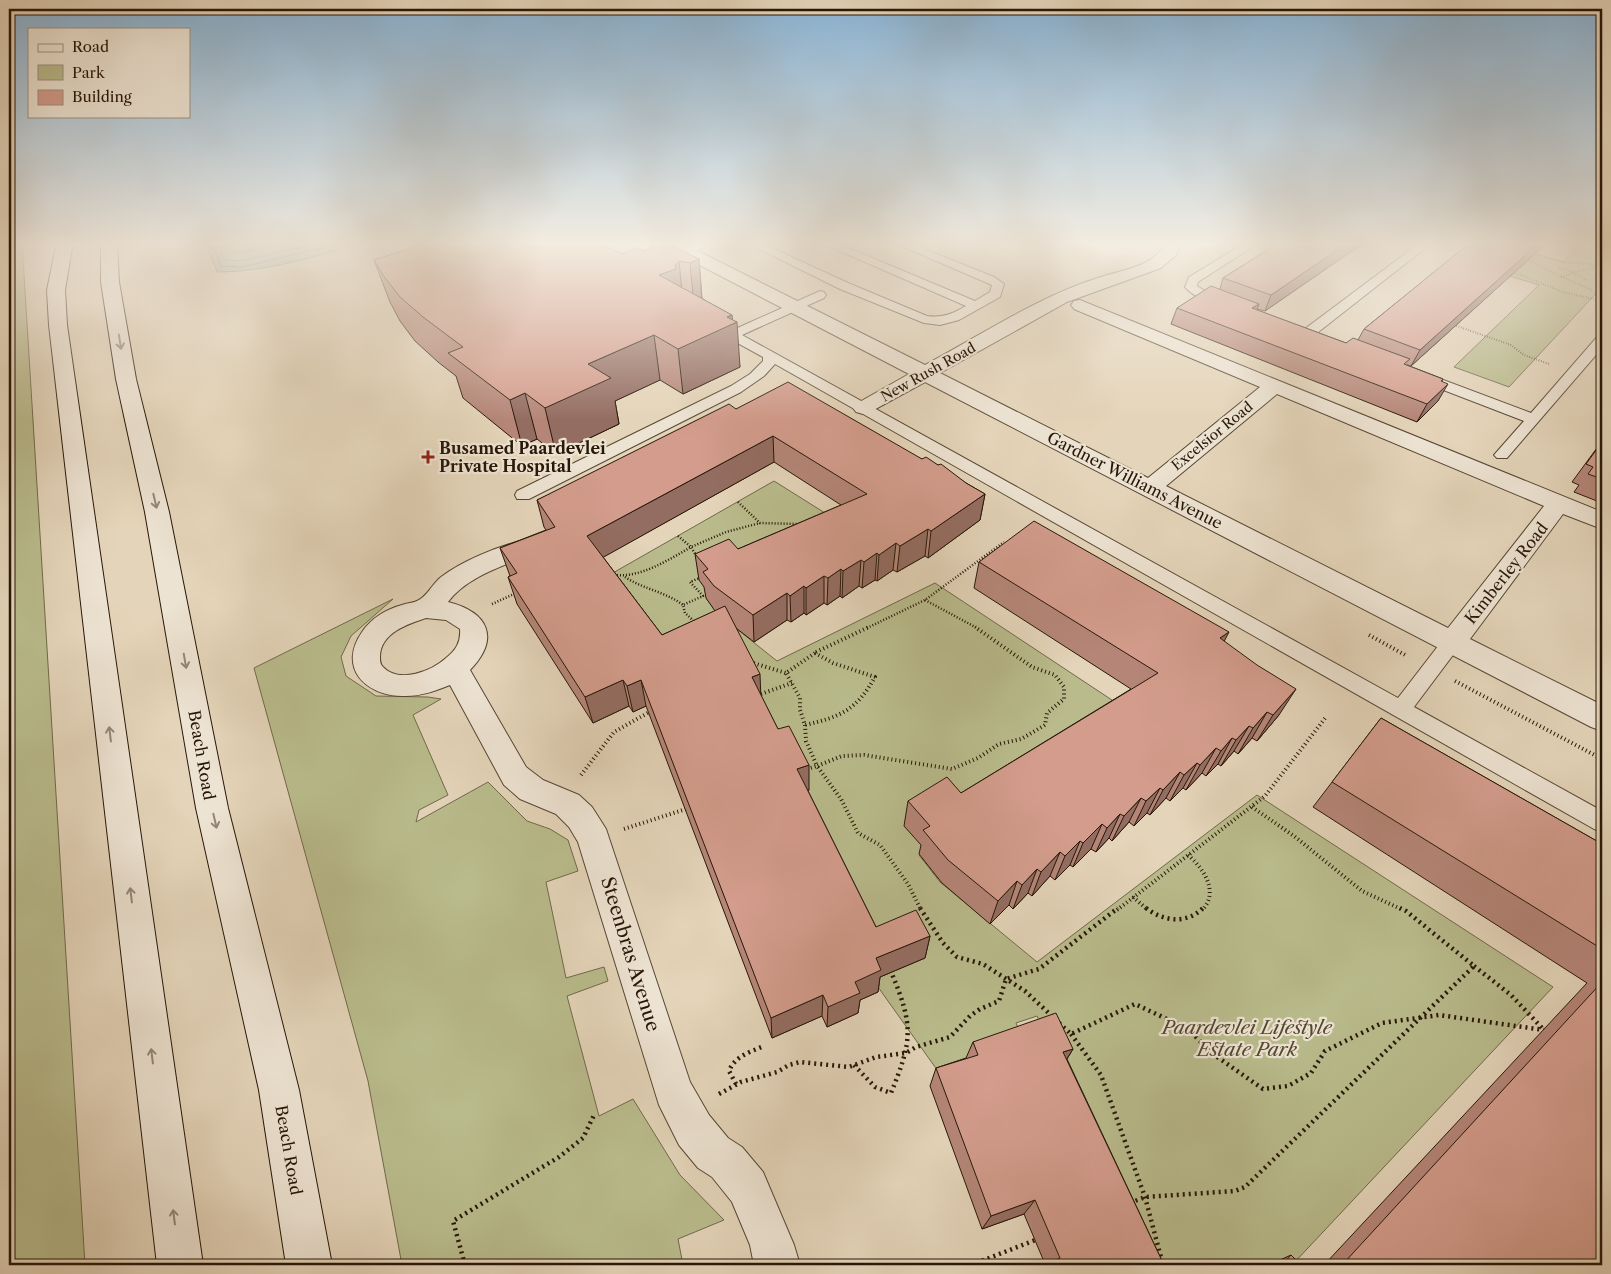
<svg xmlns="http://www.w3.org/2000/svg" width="1611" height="1274" viewBox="0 0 1611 1274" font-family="'Libre Caslon Text',serif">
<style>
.green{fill:#b9bb8c;stroke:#70694a}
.water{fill:#9bb5bb;stroke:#6d7673}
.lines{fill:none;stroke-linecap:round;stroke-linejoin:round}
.shore{stroke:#616662;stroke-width:1}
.lane-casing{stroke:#564634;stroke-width:2}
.street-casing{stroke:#564634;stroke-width:2}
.secondary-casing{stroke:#271708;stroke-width:2}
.path-far3{stroke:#271708;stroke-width:2;stroke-dasharray:0.5 2;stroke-linecap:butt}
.path-far2{stroke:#271708;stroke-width:2.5;stroke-dasharray:1 2;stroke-linecap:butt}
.path-far1{stroke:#271708;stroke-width:4;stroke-dasharray:1 3;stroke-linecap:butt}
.path{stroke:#271708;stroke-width:4.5;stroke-dasharray:2 4;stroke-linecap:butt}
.lane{fill:#ede3d2;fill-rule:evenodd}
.street{fill:#ede3d2;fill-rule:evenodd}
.secondary{fill:#ede3d2;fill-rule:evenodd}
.wall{fill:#b58678;stroke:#271708;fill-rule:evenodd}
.shaded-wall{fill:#946d62;stroke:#271708}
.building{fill:#d39c8c;stroke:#271708}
.oneway{stroke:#948777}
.poi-dot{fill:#8f2418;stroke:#ede3d2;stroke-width:2}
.labels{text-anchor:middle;stroke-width:4.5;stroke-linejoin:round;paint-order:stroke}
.far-street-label{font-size:14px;fill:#271708;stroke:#ede3d2}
.poi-label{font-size:16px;font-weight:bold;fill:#271708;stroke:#ede3d2;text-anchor:start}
.street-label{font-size:16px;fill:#271708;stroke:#ede3d2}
.near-street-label{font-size:19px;fill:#271708;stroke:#ede3d2}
.near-park-label{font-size:19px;font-style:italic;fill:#534830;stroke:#ede3d2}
</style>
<rect width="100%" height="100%" fill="#e4d4b9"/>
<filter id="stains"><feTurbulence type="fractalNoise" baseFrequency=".004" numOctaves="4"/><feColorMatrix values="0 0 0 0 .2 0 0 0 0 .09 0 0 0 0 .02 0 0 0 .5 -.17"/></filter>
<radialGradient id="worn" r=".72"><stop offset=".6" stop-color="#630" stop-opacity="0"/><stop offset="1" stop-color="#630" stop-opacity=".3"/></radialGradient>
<g class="green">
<path d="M9,242H22L85,1265H9Z"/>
<path d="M1471,242H1496L1563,262L1583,242H1602V287L1509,387L1454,367L1539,285L1451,258Z"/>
<path d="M774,481L841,523L706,598L718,614L777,661L935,583L1118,704L919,855L940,882L1037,962L1257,795L1553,987L1292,1265H1141L1061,1067L1037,1016L1016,1023L1029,1053L945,1081L873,980L925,957L873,949L797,795L809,790L667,661L604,578Z"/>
<path d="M393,599L351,636L341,657L346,676L376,696L428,697L441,699L413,715L448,795L419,810L416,822L488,782L527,821L550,829L568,840L578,871L546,882L566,978L604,967L608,981L567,996L599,1116L633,1099L680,1175L724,1220L678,1239L683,1265H402L368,1081L254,668Z"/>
</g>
<path class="water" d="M205,242H362C317,257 264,272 217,272Z"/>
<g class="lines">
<g class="shore">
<path d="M211,242L221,266L242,267L346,242"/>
<path d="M217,242L225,260L241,261L324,242"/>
<path d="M226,242L230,253H240L290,242"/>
</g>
<g class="lane-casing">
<g id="lane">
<path d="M701,242H716L674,260H666L664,258L666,256Z"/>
<path d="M745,242H759L848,283L927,316C943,318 952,314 966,306L819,242H834L975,301L990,292L992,285L892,242H907L994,277L1004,284L1000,297L959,320L940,325L924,323L840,289Z"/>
<path d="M1247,242H1260L1198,282L1197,286L1205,291L1227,299L1229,302L1227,305C1215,308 1193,296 1185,287L1189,277Z"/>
<path d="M1421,242H1433L1312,337H1302L1301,334L1302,331Z"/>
<path d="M820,291L824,292L826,295L824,298L742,335L1398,698L1445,637L1452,635L1459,637L1461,642L1459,647L1414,707L1602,811V832L1594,829L775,364L764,376L741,392L529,499H517L515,495L517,491L731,386L750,374L763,361V357L712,329L710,326L712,323H720L733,330Z"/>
<path d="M1602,336V348L1507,458H1497L1494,455L1524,421L1420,381L1418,378L1420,375H1430L1531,413L1597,337Z"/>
</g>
</g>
<g class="street-casing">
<g id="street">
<path d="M659,242H680L925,365C981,335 1041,295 1101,277C1125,269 1154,267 1166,242H1182L1176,255L1161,268L1067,302L940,373L1148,478L1260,387L1074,309L1071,305L1074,301L1080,300L1602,512V529L1563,514L1470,639L1602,705V731L1591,727L925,382L870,412L863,414L856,412L853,408L856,404L909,374L661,245ZM1277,394L1544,506L1448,628L1166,486Z"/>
<path d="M520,541L529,543L532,549L529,555C501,567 467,577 448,602C488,612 501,638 470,670L526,767L543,780L579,795L592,807L606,829L690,1082L709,1115L728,1138L742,1147L763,1172L794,1245L800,1265H754L750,1245L732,1202L712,1177L698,1168L679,1145L659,1105L578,842L569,827L556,814L520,799L504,785L450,685C435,691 419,697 402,696C364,695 338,667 362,632C371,618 387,609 402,605C407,603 413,603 417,601C427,597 432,584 441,577C462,561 494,548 520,541ZM426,618L446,620L460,629C461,642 456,650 446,658C432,671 399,684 383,667C380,664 380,661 380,657C380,633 408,624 426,618Z"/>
</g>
</g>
<g class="secondary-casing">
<g id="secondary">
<path d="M57,242H73L65,290L67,325L203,1265H157L49,325L47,290Z"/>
<path d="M101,242H117L119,282L136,379L169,512L228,808L299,1090L332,1265H286L259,1090L196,808L145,512L116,379L101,282Z"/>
</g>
</g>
<g class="path-far3">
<path d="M625,242L640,250"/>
<path d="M1458,242L1472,246"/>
<path d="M1532,253L1562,262L1602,265"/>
<path d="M1524,258L1562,277"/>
<path d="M1592,265L1594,269L1578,271L1562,277L1592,290"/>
<path d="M1559,268L1574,272"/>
<path d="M1513,272L1563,292L1602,301"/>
<path d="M1573,273L1587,280"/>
<path d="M1454,325L1511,345L1524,355L1549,364"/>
</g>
<g class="path-far2">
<path d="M738,502L760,523L798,524"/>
<path d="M678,536L691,547L726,532L760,523"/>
<path d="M614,575C641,578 668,560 691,547L697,557"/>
<path d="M625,577C643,589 666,592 683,605"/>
<path d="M925,600L977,628"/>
<path d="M492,604L516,593"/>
<path d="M696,623L685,613L683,605L703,596L690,582L702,577"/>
<path d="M867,628L925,600L1004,542"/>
</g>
<g class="path-far1">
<path d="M1369,635L1407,656"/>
<path d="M816,652L869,627"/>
<path d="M815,653L833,663L875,677C857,710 840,717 805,725L800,710V698L786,673Z"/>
<path d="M750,662L786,673"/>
<path d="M1455,681L1602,759"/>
<path d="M761,694L792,683"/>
<path d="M805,725L806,741L817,766L842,756L864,755L952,769L978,758L999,744L1021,739L1045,725L1047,713L1064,699V687L1055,675L1032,667L975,627"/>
<path d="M807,769L817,766L841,799L858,833L880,845L908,884L921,910"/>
<path d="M581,775L614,732L653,710"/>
<path d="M1252,807L1294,836L1362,891L1403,910"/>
<path d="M624,829L689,808"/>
<path d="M1188,855C1203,868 1220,892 1202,910"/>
<path d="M1133,897L1148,910"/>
<path d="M1117,910L1265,796L1326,717"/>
</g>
<g class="path">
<path d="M920,908L943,943L957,957L983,964L1025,991L1053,1017"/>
<path d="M1146,908C1164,922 1187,924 1203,908"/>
<path d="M1474,966L1511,995L1543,1029"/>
<path d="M1059,1023L1071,1034L1135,1004L1188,1029L1213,1054L1263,1089L1288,1086L1311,1073L1325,1051L1382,1023L1439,1015L1544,1030"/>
<path d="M1071,1034L1101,1075L1145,1197L1163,1265"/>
<path d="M854,1065L875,1087L891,1093C912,1041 914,1027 892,974"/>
<path d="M736,1084L729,1071C735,1056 750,1052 764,1046"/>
<path d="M719,1094L741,1082L777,1072L789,1065L800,1062L849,1067L876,1057L906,1053L916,1047L950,1037L970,1016L980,1009L999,1001L1006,979L1039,969L1118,908"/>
<path d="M1130,1203L1145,1197L1235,1191L1245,1187L1474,966L1406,911L1400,908"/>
<path d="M465,1265L453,1221L559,1157L583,1138L595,1113"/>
<path d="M971,1265L1038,1239"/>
</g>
<use href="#lane" class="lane"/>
<use href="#street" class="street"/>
<use href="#secondary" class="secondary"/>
</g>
<g class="wall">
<path d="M1054,242H1074L1066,246Z"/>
<path d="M1280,242H1365L1265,311L1257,309V310L1346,343L1358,340L1364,329L1471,242H1548L1411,366L1407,365L1443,379L1442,381L1438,401L1417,422L1171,324L1177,308L1220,289L1223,278Z"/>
<path d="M651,243L699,259L702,298L732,320L740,367L683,394L660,380L615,401L619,424L556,454L537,439L522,446L463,398L456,376L438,362L415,341L400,321L390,302L374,260L621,254L645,251L652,247Z"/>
<path d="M736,409L922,459L938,465L966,483L985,494L980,520L928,558L925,556L897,572L893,570L877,581L875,580L862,588L859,586L842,598L840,596L827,605L824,603L806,615L804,613L791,622L787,620L754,642L736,628L761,696L809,790L808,791L876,927L930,936L925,958L880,977L878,992L860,1000L858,1013L827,1027L822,1016L772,1038L646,706L633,712L629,706L593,723L517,604L508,577L510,576L500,548L546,530L544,527L537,500ZM774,462L841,505L738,549L695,554L699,580L704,587L706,598L715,611L662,635L603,557Z"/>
<path d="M1602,441V503L1574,492L1579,485L1572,482Z"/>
<path d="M979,562L1224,641L1279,715L1257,741L1252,738L1238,754L1234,751L1221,766L1218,764L1206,776L1202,773L1186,790L1183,788L1170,801L1166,798L1150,815L1147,813L1134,826L1129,822L1112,841L1109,838L1096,852L1091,849L1073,867L1070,865L1055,880L1050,876L1032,896L1028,893L1013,909L1009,905L990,924L942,883L919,854L921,845L904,826L908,801L961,793L1131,689L974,588Z"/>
<path d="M1381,718L1602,844V1265H1324L1587,983L1313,807Z"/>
<path d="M973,1042L1073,1049L1067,1059L1164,1265L1045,1264L1024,1214L982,1229L930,1086L936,1068L966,1058Z"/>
<path d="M1291,1255L1301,1265H1269Z"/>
</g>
<g class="shaded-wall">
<path d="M1067,242H1074L1066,246Z"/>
<path d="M1349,242H1365L1265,311L1271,295Z"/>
<path d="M1540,242H1548L1411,366L1420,350Z"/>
<path d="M699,259L702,302L694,306L690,263Z"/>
<path d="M679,261L683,304L659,275L675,265Z"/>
<path d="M1259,304L1253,320L1252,308Z"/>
<path d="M732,315L733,324L737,322L740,367L683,394L678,349L727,317Z"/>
<path d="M654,335L660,380L615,401L619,424L556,454L545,408L588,364Z"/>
<path d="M1448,384L1438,401L1417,422L1427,404Z"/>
<path d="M525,393L537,439L522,446L510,400Z"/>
<path d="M773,436L774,462L593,563L587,536Z"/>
<path d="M985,494L980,520L928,558L931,531Z"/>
<path d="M928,529L925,556L897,572L900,546Z"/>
<path d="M896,543L893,570L877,581L879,555Z"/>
<path d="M877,553L875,580L862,588L864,562Z"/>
<path d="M861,560L859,586L842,598L843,571Z"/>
<path d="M841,569L840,596L827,605L828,578Z"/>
<path d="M824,576V603L806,615V588Z"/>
<path d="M804,586V613L791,622L790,596Z"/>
<path d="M787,593V620L754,642L753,615Z"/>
<path d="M1229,632L1215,659L1220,638Z"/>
<path d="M760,674L761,701L752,677Z"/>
<path d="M623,680L629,706L593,723L585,697Z"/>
<path d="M641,680L646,706L633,712L627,686Z"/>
<path d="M1296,689L1279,715L1257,741L1273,715Z"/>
<path d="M1267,712L1252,738L1238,754L1253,728Z"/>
<path d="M1249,726L1234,751L1221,766L1236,740Z"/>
<path d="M1232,738L1218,764L1206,776L1221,751Z"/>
<path d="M1216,748L1202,773L1186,790L1200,765Z"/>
<path d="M1197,763L1183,788L1170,801L1184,775Z"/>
<path d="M809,765V790L797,795V769Z"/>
<path d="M1180,772L1166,798L1150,815L1163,790Z"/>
<path d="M1160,788L1147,813L1134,826L1146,801Z"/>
<path d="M1141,798L1129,822L1112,841L1124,816Z"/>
<path d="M1120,814L1109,838L1096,852L1107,828Z"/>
<path d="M1102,824L1091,849L1073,867L1083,843Z"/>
<path d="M1080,841L1070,865L1055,880L1065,856Z"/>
<path d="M1060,852L1050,876L1032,896L1041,872Z"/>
<path d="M1037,869L1028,893L1013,909L1022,885Z"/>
<path d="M1017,881L1009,905L990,924L998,901Z"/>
<path d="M930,936L925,958L880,977L878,992L860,1000L858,1013L827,1027L828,1007L855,982L876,958Z"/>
<path d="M823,995L822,1016L772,1038L771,1018Z"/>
<path d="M1073,1049L1061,1068L1063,1052Z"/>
<path d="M1035,1200L1024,1214L982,1229L991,1216Z"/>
</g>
<g class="building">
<path d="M429,242H599L621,254L638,248L645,251L653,246L651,243L654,242H664L699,259L690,263L679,261L675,265L676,269L659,275L732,315L727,317L737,322L678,349L654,335L588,364L611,378L545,408L525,393L510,400L448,353L463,347L423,317L400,297L385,278L374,260Z"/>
<path d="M1280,242H1349L1271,295L1223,278Z"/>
<path d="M1471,242H1540L1420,350L1364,329Z"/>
<path d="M1211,286L1259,304L1252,308L1346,343L1353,338L1410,359L1404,364L1443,379L1441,381L1448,384L1427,404L1177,308Z"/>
<path d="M788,382L922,459L926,457L938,465L941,464L966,483L985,494L931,531L928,529L900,546L896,543L879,555L877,553L864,562L861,560L843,571L841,569L828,578L824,576L806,588L804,586L790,596L787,593L753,615L714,586L703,572L708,569L695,554L729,539L738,549L867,494L773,436L587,536L662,635L725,606L760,674L752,677L778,729L789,726L809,765L797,769L876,927L916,910L930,936L876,958L881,970L855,982L860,993L828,1007L823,995L771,1018L641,680L627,686L623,680L585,697L508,577L517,573L500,548L555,527L537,500L729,404L736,409Z"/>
<path d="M1602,442V479L1588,474L1593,467L1586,464Z"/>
<path d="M1034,521L1229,632L1220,638L1257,665L1296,689L1273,715L1267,712L1253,728L1249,726L1236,740L1232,738L1221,751L1216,748L1200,765L1197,763L1184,775L1180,772L1163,790L1160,788L1146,801L1141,798L1124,816L1120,814L1107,828L1102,824L1083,843L1080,841L1065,856L1060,852L1041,872L1037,869L1022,885L1017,881L998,901L948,860L923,830L930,826L908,801L947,777L961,793L1158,673L979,562Z"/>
<path d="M1381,718L1602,844V949L1332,782Z"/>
<path d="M1602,982V1265H1342Z"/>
<path d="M1056,1013L1073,1049L1063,1052L1164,1265H1043L1060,1258L1035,1200L991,1216L936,1068L978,1055L973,1042Z"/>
<path d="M1291,1255L1301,1265H1282Z"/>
</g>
<defs><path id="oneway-shaft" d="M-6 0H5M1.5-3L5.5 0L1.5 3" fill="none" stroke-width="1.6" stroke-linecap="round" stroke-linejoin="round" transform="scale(1.25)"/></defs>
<g class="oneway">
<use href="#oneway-shaft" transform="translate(120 342) rotate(81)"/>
<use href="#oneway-shaft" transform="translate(155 501) rotate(77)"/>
<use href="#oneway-shaft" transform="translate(185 661) rotate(80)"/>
<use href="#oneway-shaft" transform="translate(110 734) rotate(-97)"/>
<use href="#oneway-shaft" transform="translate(215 821) rotate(77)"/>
<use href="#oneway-shaft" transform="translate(131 895) rotate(-97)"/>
<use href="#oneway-shaft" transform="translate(152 1056) rotate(-97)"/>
<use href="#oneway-shaft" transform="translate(174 1217) rotate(-97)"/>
</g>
<linearGradient id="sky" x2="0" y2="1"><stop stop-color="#89b4d6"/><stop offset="0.58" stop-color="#f3ece0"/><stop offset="1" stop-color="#f3ece0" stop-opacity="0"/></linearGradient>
<rect width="1611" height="420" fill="url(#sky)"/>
<path class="poi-dot" d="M425.5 449.5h5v5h5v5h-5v5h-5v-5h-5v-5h5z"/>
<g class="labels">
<g class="far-street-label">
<text transform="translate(928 372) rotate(-29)" y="5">New Rush Road</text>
<text transform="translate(1212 436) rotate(-39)" y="5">Excelsior Road</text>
</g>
<g class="poi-label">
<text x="439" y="454">Busamed Paardevlei<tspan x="439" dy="18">Private Hospital</tspan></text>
</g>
<g class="street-label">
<text transform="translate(1135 480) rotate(27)" y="6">Gardner Williams Avenue</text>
<text transform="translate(1506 573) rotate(-52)" y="6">Kimberley Road</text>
<text transform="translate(202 755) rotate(80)" y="6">Beach Road</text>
<text transform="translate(289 1150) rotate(80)" y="6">Beach Road</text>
</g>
<g class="near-street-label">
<text transform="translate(631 954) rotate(73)" y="7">Steenbras Avenue</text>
</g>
<g class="near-park-label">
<text x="1247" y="1034">Paardevlei Lifestyle<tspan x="1247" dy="22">Estate Park</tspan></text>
</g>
</g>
<rect width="1611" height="1274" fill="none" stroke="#e4d4b9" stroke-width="30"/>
<rect x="10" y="10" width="1591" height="1254" fill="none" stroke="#271708" stroke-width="2.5"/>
<rect x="15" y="15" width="1581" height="1244" fill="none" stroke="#271708"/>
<rect x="28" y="28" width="162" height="90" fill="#ede3d2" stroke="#9e9181"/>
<rect x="38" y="44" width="25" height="8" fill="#ede3d2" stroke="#9e9181"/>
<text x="72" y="52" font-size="15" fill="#271708">Road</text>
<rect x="38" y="65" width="25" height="15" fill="#b9bb8c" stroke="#9e9181"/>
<text x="72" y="78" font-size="15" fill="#271708">Park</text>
<rect x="38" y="90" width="25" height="15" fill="#d39c8c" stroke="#9e9181"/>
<text x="72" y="102" font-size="15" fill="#271708">Building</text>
<rect width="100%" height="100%" filter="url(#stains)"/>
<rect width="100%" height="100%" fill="url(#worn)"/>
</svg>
